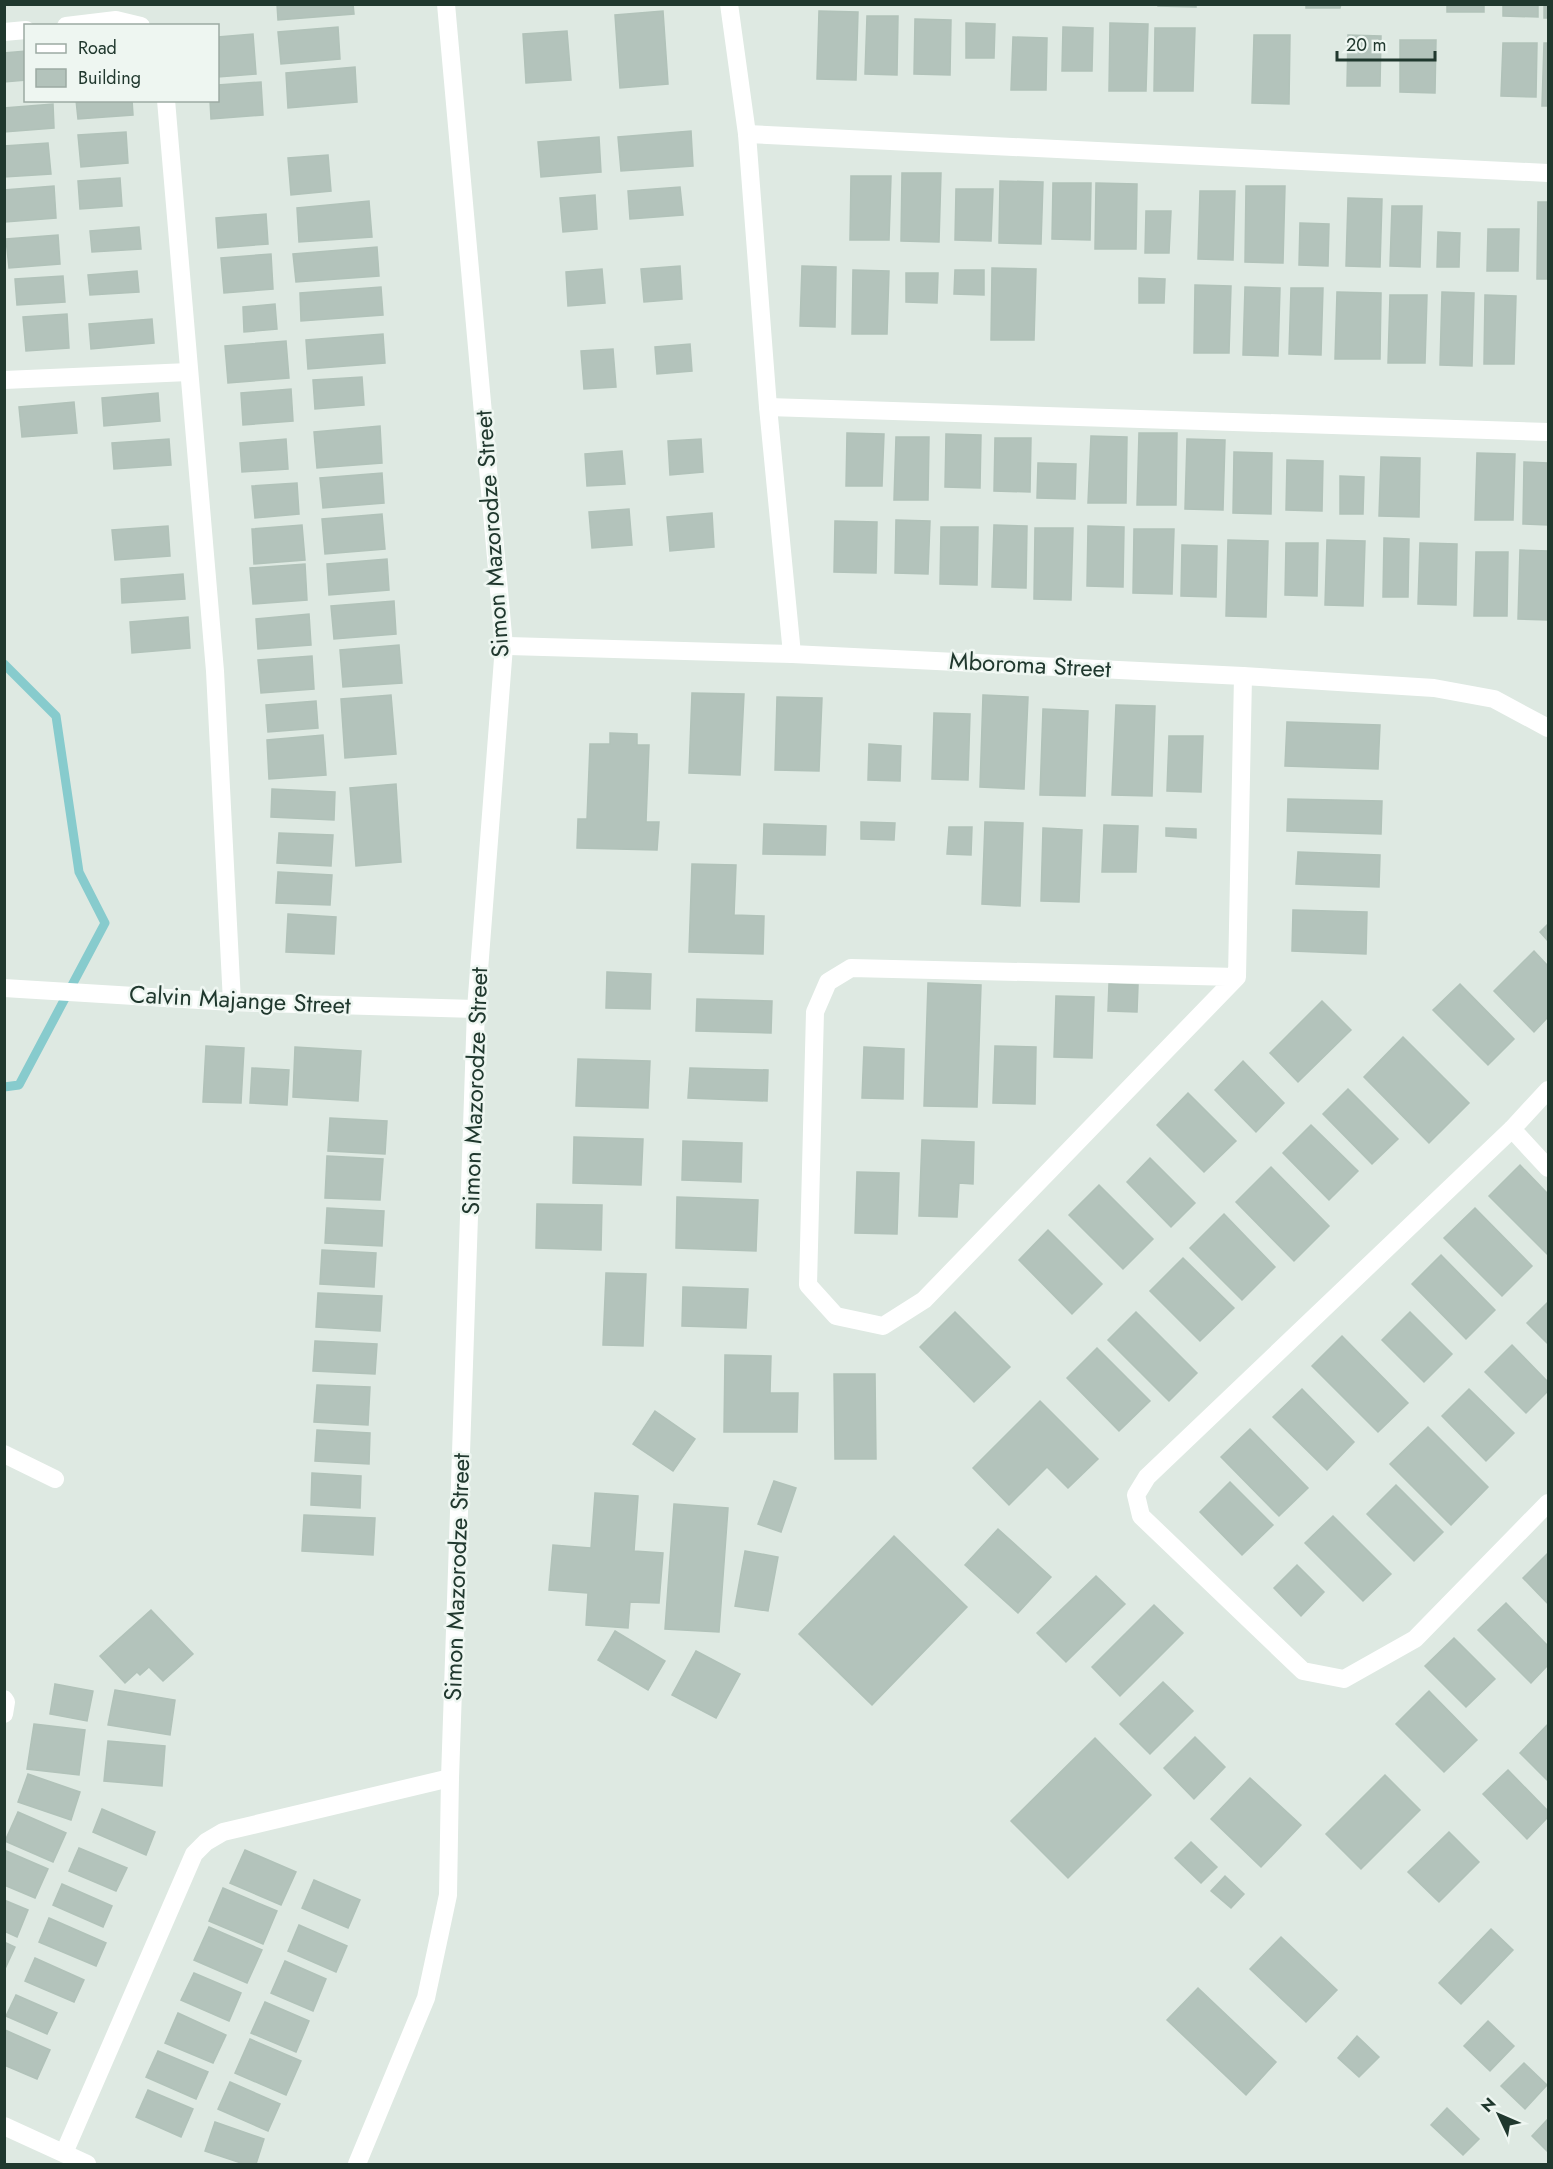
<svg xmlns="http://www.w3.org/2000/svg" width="1553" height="2169" viewBox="0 0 1553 2169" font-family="Jost,sans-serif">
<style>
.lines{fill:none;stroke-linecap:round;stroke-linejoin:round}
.stream{stroke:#87cbcd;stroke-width:9}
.building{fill:#b3c3bb;stroke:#b1c2b9;stroke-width:1.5}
.minor{stroke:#fff;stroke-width:18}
.labels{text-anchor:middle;stroke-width:5;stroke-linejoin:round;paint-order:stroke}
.street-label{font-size:24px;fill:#20382e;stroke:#eef6f1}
</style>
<rect width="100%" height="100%" fill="#dee9e2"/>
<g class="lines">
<path class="stream" d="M4,664L56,716L79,872L105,923L19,1085L4,1087"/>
</g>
<g class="building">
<path d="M277,4H353L354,14L278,20Z"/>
<path d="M1158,4H1196V7L1158,6Z"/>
<path d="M1306,4H1341L1340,8H1306Z"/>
<rect x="1447" y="4" width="37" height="8"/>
<path d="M1503,4H1538V17L1503,16Z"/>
<rect x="1544" y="4" width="4" height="14"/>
<path d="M663,11L668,84L620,88L615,15Z"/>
<path d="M819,11L858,12L856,80L817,79Z"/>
<path d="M867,16H898L897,75L865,74Z"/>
<path d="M915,19L951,20L950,75L914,74Z"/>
<path d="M966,23L995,24L994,58H966Z"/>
<path d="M1110,23L1148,24L1146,91H1109Z"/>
<path d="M338,27L340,59L281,64L278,32Z"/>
<path d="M1063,27L1093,28L1092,71H1062Z"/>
<path d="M1155,28H1195L1193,91H1154Z"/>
<path d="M567,31L571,80L526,83L523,34Z"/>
<path d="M253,34L256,74L218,77V37Z"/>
<path d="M1254,35H1290L1289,104L1252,103Z"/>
<path d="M1348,35L1381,36L1380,86H1347Z"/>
<path d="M1013,37L1047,38L1046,90H1011Z"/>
<path d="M1400,40H1436L1435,93L1400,92Z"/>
<path d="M1503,43H1537L1536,97L1501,96Z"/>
<path d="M1544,43H1548V106H1542Z"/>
<path d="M26,51V80L4,82V53Z"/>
<path d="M355,67L357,102L288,108L286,73Z"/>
<path d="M261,82L263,115L211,119L210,100H218V85Z"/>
<path d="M76,100H132L133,115L78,119Z"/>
<path d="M53,104L54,128L4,132V108Z"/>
<path d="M691,131L693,166L621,171L618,137Z"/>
<path d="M126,132L128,163L81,167L78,135Z"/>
<path d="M599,137L601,172L541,177L538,142Z"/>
<path d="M48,143L51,174L4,177V146Z"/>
<path d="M328,155L331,191L291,195L288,158Z"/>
<path d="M902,173H941L939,242L901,241Z"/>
<path d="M851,176H891L889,240H850Z"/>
<path d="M120,178L122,206L80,209L78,181Z"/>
<path d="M1000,181L1043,182L1041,244L999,243Z"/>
<path d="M1053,183H1091L1090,240L1052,239Z"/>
<path d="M1096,183L1137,184L1136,249H1095Z"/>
<path d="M54,186L56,218L5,222L4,190Z"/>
<path d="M1246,186H1285L1283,263L1245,262Z"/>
<path d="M680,187L683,215L630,219L628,191Z"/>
<path d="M956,189H993L991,241L955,240Z"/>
<path d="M1200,191H1235L1233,260L1198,259Z"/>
<path d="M595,195L597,229L563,232L560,198Z"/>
<path d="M1348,198L1382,199L1380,267L1346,266Z"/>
<path d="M369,201L372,237L299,242L297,208Z"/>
<path d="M1538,202H1548V279H1537Z"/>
<path d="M1392,206H1422L1420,267L1390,266Z"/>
<path d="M1146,211H1171L1169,253H1145Z"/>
<path d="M266,214L268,244L218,248L216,218Z"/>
<path d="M1300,223L1329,224L1328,266L1299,265Z"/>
<path d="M139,227L141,249L92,252L90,231Z"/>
<path d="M1488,229H1519L1518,271H1487Z"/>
<path d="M1438,232L1460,233L1459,267H1437Z"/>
<path d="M58,235L60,264L9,268L6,239Z"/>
<path d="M377,247L379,276L296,282L293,254Z"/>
<path d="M271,254L273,289L224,293L221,258Z"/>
<path d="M680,266L682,299L644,302L641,269Z"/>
<path d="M802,266L836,267L835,327L800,326Z"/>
<path d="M992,268L1036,269L1034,340H991Z"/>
<path d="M602,269L605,303L568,306L566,272Z"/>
<path d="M853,270L889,271L887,334H852Z"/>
<path d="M955,270H984V295L954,294Z"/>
<path d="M137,271L139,292L90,295L88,275Z"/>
<path d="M906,273H938L937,303L906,302Z"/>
<path d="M63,276L65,302L17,305L15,279Z"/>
<path d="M1139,278L1165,279L1164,303H1139Z"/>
<path d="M1195,285L1231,286L1229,353H1194Z"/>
<path d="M381,287L383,315L301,321L300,293Z"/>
<path d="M1245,287L1280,288L1278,356L1243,355Z"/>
<path d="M1291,288H1323L1321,355L1289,354Z"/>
<path d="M1337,292L1381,293L1380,359H1335Z"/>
<path d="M1442,292L1474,293L1472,366L1440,365Z"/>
<path d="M1390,295H1427L1425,363H1388Z"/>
<path d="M1485,295L1516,296L1514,364H1484Z"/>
<path d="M275,304L277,329L244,332L243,307Z"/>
<path d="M67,314L69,348L26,351L23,317Z"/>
<path d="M152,319L154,343L91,349L89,324Z"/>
<path d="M383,334L385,363L308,369L306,340Z"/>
<path d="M286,341L289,378L228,383L225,346Z"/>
<path d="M690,344L692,371L657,374L655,347Z"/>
<path d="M613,349L616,387L584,389L581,351Z"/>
<path d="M362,377L364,405L315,409L313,380Z"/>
<path d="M291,389L293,421L243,425L241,393Z"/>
<path d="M158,393L160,421L104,426L102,398Z"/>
<path d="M74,402L77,433L22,437L19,407Z"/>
<path d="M380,426L382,463L317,468L314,432Z"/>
<path d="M847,433L884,434L882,486H846Z"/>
<path d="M1139,433H1177L1176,505H1137Z"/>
<path d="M946,434L981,435L980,488L945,487Z"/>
<path d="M1091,436L1127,437L1126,503H1088Z"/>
<path d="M896,437H929L928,500H894Z"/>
<path d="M995,438H1031L1030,492L994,491Z"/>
<path d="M169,439L171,465L114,469L112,443Z"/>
<path d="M286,439L288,469L242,472L240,443Z"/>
<path d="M701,439L703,472L670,475L668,441Z"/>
<path d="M1187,439L1225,440L1223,510L1185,509Z"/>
<path d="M622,451L625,484L587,486L585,454Z"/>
<path d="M1234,452L1272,453L1271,514L1233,513Z"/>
<path d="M1477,453L1515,454L1513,520H1475Z"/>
<path d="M1381,457L1420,458L1419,517L1379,516Z"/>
<path d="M1287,460L1323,461L1322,511L1286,510Z"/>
<path d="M1524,462L1548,463V525L1523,524Z"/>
<path d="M1038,463L1076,464L1075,499L1037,498Z"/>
<path d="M382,473L384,503L323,508L320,478Z"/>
<path d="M1340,476L1364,477L1363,514H1340Z"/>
<path d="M297,483L299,514L255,518L252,486Z"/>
<path d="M629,509L632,545L592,548L589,512Z"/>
<path d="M712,513L714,547L670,551L667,517Z"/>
<path d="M382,514L385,549L325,554L322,519Z"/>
<path d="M896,520L930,521L928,574L895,573Z"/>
<path d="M835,521L877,522L876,573L834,572Z"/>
<path d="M302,525L305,560L254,564L252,529Z"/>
<path d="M994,525L1027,526L1026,588L992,587Z"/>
<path d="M168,526L170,556L115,560L112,530Z"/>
<path d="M1088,526L1124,527L1123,587L1087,586Z"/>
<path d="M941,527H978L977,585L940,584Z"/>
<path d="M1035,528H1073L1071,600L1034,599Z"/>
<path d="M1134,529H1174L1172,594L1133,593Z"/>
<path d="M1384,538L1409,539L1408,597H1383Z"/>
<path d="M1228,540L1268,541L1266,617L1226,616Z"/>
<path d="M1327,540L1365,541L1363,606L1325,605Z"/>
<path d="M1286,543H1318L1317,596L1285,595Z"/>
<path d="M1420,543L1457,544L1456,605L1418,604Z"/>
<path d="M1182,545L1217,546L1216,597L1181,596Z"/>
<path d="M1520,550L1548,551V620L1518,619Z"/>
<path d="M1476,552H1508L1507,616H1474Z"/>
<path d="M387,559L389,590L329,595L327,564Z"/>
<path d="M305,564L307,600L253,604L250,568Z"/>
<path d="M183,574L185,599L122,603L121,579Z"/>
<path d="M394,601L396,634L334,639L331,606Z"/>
<path d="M309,614L311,645L258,649L256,619Z"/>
<path d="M188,617L190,648L132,653L130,622Z"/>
<path d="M399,645L402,683L343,687L340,650Z"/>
<path d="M312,656L314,689L261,693L258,660Z"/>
<path d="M692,693L744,694L740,775L689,773Z"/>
<path d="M391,695L396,754L345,758L341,699Z"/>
<path d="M983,695L1028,697L1024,789L980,787Z"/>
<path d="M777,697L822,698L819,771L775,770Z"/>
<path d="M316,701L318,728L268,732L266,705Z"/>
<path d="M1116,705L1155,706L1152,796L1112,795Z"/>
<path d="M1043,709L1088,711L1085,796L1040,795Z"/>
<path d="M934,713L970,714L968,780L932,779Z"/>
<path d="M1287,722L1380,725L1378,769L1285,766Z"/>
<path d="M610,733L637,734V745H649L646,822H659L657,850L577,848L578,819H587L590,744H610Z"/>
<path d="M323,735L326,775L269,779L267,740Z"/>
<path d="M1169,736H1203L1201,792L1167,791Z"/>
<path d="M869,744L901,746L900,781L868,780Z"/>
<path d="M396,784L401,862L356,866L350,788Z"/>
<path d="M272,789L335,792L334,820L271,817Z"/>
<path d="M1288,799L1382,801L1381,834L1287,831Z"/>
<path d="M861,822L895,823L894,840L861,839Z"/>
<path d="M985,822L1023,823L1020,906L982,904Z"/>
<path d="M764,824L826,826L825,855L763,854Z"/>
<path d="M1104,825L1138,826L1136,872H1102Z"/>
<path d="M949,827H972L971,855L947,854Z"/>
<path d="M1043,828L1082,830L1079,902L1041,901Z"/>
<path d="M1166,828L1196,829V838L1166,836Z"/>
<path d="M279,833L333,835L331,866L277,863Z"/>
<path d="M1298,852L1380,855L1379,887L1296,884Z"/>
<path d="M692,864L736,865L734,915L764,916L763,954L689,952Z"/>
<path d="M278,872L332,875L330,905L276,903Z"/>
<path d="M1293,910L1367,912L1366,954L1292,951Z"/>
<path d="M288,914L336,917L334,954L286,952Z"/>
<path d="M1548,924V941L1540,932Z"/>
<path d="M1534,951L1548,966V1017L1534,1032L1494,991Z"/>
<path d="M607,972L651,974L650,1009L606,1008Z"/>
<path d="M928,983L981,985L977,1107L924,1106Z"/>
<path d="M1109,984L1138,985L1137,1012L1108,1011Z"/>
<path d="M1460,984L1514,1039L1488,1065L1433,1010Z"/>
<path d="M1056,996L1094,997L1092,1058L1054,1057Z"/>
<path d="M697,999L772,1001L771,1033L696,1031Z"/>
<path d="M1322,1001L1351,1030L1298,1082L1270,1053Z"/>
<path d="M1403,1037L1469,1103L1429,1143L1364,1077Z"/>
<path d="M206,1046L244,1048L241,1103L203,1102Z"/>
<path d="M995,1046L1036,1047L1035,1104L993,1103Z"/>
<path d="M295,1047L361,1051L358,1101L293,1097Z"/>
<path d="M864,1047L904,1049L903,1099L862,1098Z"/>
<path d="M578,1059L650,1061L648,1108L576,1106Z"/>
<path d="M1243,1061L1284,1103L1256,1132L1215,1090Z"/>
<path d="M252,1068L289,1070L287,1105L250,1103Z"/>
<path d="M690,1068L768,1070L767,1101L688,1098Z"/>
<path d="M1348,1089L1398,1139L1372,1164L1323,1114Z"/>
<path d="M1188,1093L1236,1141L1204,1172L1157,1125Z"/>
<path d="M330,1118L387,1121L385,1154L328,1151Z"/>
<path d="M1311,1125L1358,1171L1329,1200L1283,1153Z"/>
<path d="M574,1137L643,1139L641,1185L573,1183Z"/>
<path d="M922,1140L974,1142L973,1184L959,1183L957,1217L919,1216Z"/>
<path d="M683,1141L742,1143L741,1182L682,1180Z"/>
<path d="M327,1156L383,1159L380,1200L325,1198Z"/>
<path d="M1150,1158L1195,1203L1171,1227L1127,1182Z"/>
<path d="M1520,1165L1548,1194V1255L1489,1196Z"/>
<path d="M1271,1167L1329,1226L1294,1261L1236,1202Z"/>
<path d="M857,1172L899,1173L897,1234L855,1233Z"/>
<path d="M1099,1185L1153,1239L1123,1269L1069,1215Z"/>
<path d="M677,1197L758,1200L756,1251L676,1248Z"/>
<path d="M537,1204L602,1205L601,1250L536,1248Z"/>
<path d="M327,1208L384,1211L382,1246L325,1243Z"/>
<path d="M1475,1208L1532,1266L1502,1296L1444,1238Z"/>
<path d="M1224,1214L1275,1267L1242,1300L1190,1248Z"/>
<path d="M1048,1230L1102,1284L1072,1314L1019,1260Z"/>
<path d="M322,1250L376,1253L374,1287L320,1284Z"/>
<path d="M1441,1255L1495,1310L1466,1339L1412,1284Z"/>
<path d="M1183,1258L1234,1308L1200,1341L1150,1291Z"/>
<path d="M606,1273L646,1274L643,1346L603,1345Z"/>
<path d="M683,1287L748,1289L746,1328L682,1326Z"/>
<path d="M318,1293L382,1296L380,1331L316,1327Z"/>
<path d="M1548,1302V1344L1527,1323Z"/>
<path d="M955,1312L1010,1367L974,1402L920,1347Z"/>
<path d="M1136,1312L1197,1373L1169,1401L1108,1340Z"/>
<path d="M1410,1312L1452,1354L1424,1382L1382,1340Z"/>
<path d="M1342,1336L1408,1403L1378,1432L1312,1366Z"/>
<path d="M315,1341L377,1344L375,1374L313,1371Z"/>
<path d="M1512,1345L1548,1382V1391L1526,1413L1485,1372Z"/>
<path d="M1097,1348L1150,1401L1119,1431L1067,1378Z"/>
<path d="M725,1355L771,1356L770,1393H798L797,1432H724Z"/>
<path d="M834,1374H875L876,1459H835Z"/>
<path d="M317,1385L370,1387L368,1425L314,1422Z"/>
<path d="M1302,1389L1354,1442L1327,1470L1273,1417Z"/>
<path d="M1469,1389L1514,1433L1486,1461L1442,1416Z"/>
<path d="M1040,1401L1098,1459L1068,1488L1047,1467L1009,1505L973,1468Z"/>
<path d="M655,1411L695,1439L673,1471L633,1444Z"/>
<path d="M1428,1427L1488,1487L1451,1525L1390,1464Z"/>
<path d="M1250,1429L1308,1488L1279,1516L1221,1457Z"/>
<path d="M317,1430L370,1433L369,1464L315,1461Z"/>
<path d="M312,1473L361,1476L360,1508L311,1505Z"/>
<path d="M774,1481L796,1488L781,1532L758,1524Z"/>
<path d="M1230,1482L1273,1525L1242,1555L1200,1512Z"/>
<path d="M1396,1485L1443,1532L1414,1561L1367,1514Z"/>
<path d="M595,1493L638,1496L634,1551L663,1553L659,1603L630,1602L628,1628L586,1625L588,1593L549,1590L553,1545L591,1548Z"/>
<path d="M674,1504L728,1508L719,1632L665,1629Z"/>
<path d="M304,1515L375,1518L373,1555L302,1551Z"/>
<path d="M1333,1516L1391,1574L1363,1601L1305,1543Z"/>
<path d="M998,1529L1051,1577L1018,1613L965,1565Z"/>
<path d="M894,1536L967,1607L872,1705L799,1634Z"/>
<path d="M745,1551L778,1557L768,1611L735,1606Z"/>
<path d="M1548,1553V1604L1523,1578Z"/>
<path d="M1297,1565L1324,1592L1301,1616L1274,1588Z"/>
<path d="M1096,1576L1125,1604L1066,1662L1037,1633Z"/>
<path d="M1506,1603L1548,1646V1665L1531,1683L1478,1630Z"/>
<path d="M1154,1605L1183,1633L1120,1696L1092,1667Z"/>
<path d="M151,1610L193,1654L163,1681L149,1667L140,1675L137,1672L125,1683L100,1656Z"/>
<path d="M615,1631L665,1661L648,1690L598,1660Z"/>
<path d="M1454,1638L1495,1679L1466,1707L1425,1666Z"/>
<path d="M696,1651L740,1674L716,1718L672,1695Z"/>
<path d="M1163,1682L1193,1711L1150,1754L1120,1724Z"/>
<path d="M55,1684L93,1691L87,1721L50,1714Z"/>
<path d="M115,1690L175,1700L170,1735L108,1725Z"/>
<path d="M1429,1691L1477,1740L1444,1772L1396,1724Z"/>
<path d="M34,1724L85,1730L79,1775L27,1769Z"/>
<path d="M1548,1724V1781L1520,1753Z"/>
<path d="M1195,1737L1225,1767L1194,1799L1164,1768Z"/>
<path d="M1095,1738L1151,1795L1068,1878L1011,1821Z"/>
<path d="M108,1741L165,1746L162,1786L104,1781Z"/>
<path d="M1508,1770L1548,1811V1817L1527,1839L1483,1794Z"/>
<path d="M28,1774L80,1792L71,1820L18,1802Z"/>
<path d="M1385,1775L1420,1810L1361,1869L1326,1834Z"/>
<path d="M1250,1778L1301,1825L1261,1867L1211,1819Z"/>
<path d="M102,1809L155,1832L146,1855L93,1832Z"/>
<path d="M18,1812L66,1833L53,1862L5,1841Z"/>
<path d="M1449,1832L1479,1862L1439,1902L1408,1872Z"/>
<path d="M1191,1842L1217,1867L1201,1883L1175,1858Z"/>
<path d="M79,1848L127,1868L116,1891L69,1871Z"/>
<path d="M4,1850L48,1869L35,1898L4,1885Z"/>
<path d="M245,1850L296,1872L281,1905L230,1883Z"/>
<path d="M1225,1876L1244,1894L1231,1908L1211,1891Z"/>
<path d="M314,1880L360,1900L348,1928L302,1908Z"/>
<path d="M62,1884L112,1906L103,1927L53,1905Z"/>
<path d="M223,1888L277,1911L263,1944L209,1921Z"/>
<path d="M4,1900L28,1910L17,1937L4,1931Z"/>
<path d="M49,1918L106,1943L96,1966L39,1942Z"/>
<path d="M299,1925L347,1946L336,1972L288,1951Z"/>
<path d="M209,1927L262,1950L247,1983L194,1960Z"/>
<path d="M1491,1929L1513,1950L1461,2004L1439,1983Z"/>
<path d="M1281,1937L1337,1990L1306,2022L1250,1969Z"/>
<path d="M4,1942L15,1947L4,1971Z"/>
<path d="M35,1958L84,1980L74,2002L25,1981Z"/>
<path d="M285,1961L326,1979L313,2011L271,1993Z"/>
<path d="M194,1973L241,1993L229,2021L181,2000Z"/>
<path d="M1198,1988L1276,2062L1246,2095L1167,2020Z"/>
<path d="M16,1995L57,2013L47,2034L6,2016Z"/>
<path d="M265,2002L309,2021L296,2052L251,2033Z"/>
<path d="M178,2013L226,2035L213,2063L165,2043Z"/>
<path d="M1488,2021L1514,2046L1490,2071L1464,2046Z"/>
<path d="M5,2030L50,2050L37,2079L4,2065Z"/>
<path d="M1357,2036L1379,2057L1359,2077L1338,2058Z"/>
<path d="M250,2039L301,2061L286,2095L235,2073Z"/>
<path d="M158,2051L208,2072L196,2099L146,2077Z"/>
<path d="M1524,2063L1547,2085L1525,2109L1501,2086Z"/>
<path d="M230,2082L280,2104L268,2131L218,2109Z"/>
<path d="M148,2090L193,2109L181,2137L136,2117Z"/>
<path d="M1447,2108L1479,2139L1463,2155L1431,2125Z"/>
<path d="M1548,2119V2152L1532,2136Z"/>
<path d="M215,2122L264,2139L256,2164H244L205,2151Z"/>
</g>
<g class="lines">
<g class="minor">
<path d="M729,4L747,134L768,407L792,654"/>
<path d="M66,26L116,20L141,26"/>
<path d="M4,32L26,30"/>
<path d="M166,100L215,671L232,1002"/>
<path d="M747,134L1548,173"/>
<path d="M4,380L189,372"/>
<path d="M768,407L1548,432"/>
<path d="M504,646L792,654L1243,676L1434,688L1494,699L1548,728"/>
<path d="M1237,977L924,1300L883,1326L836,1316L808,1285L815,1012L828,982L851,968L1237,977L1243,676"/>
<path d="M4,988L232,1002L476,1009"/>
<path d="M1548,1090L1512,1129L1147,1477L1136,1495L1141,1516L1303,1671L1344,1679L1415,1639L1548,1503"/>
<path d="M1512,1129L1548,1168"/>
<path d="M4,1454L55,1479"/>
<path d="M4,1699L6,1702L4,1714"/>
<path d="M4,2126L87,2164"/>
<path d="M64,2153L194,1854L206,1842L223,1832L450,1778"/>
<path d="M357,2164L426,1998L448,1895L450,1778L476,1009L504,646L446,4"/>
</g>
</g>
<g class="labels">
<g class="street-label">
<text transform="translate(492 534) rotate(-94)" y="8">Simon Mazorodze Street</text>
<text transform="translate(1030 665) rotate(3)" y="8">Mboroma Street</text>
<text transform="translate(240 1000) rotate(3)" y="8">Calvin Majange Street</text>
<text transform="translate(475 1091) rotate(-88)" y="8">Simon Mazorodze Street</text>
<text transform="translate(457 1577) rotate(-88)" y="8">Simon Mazorodze Street</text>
</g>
</g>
<rect width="1553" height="2169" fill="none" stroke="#20382e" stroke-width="12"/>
<rect x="24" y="24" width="195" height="78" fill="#eef6f1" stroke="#9caaa3" stroke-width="1.5"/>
<rect x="36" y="44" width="30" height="9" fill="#ffffff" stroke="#9caaa3" stroke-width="1.5"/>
<text x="78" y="54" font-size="18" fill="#20382e">Road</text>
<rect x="36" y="69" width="30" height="18" fill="#b3c3bb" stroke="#9caaa3" stroke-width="1.5"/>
<text x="78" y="84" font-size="18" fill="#20382e">Building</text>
<g transform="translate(1499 2115) rotate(314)" stroke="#eef6f1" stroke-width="4.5" paint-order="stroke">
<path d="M0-4.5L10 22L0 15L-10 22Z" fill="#20382e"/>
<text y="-9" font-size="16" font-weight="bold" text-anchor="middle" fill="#20382e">N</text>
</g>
<path d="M1337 51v9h98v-9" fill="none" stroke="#20382e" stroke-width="3"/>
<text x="1346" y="51" font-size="18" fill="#20382e" stroke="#eef6f1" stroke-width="4.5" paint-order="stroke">20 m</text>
</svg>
